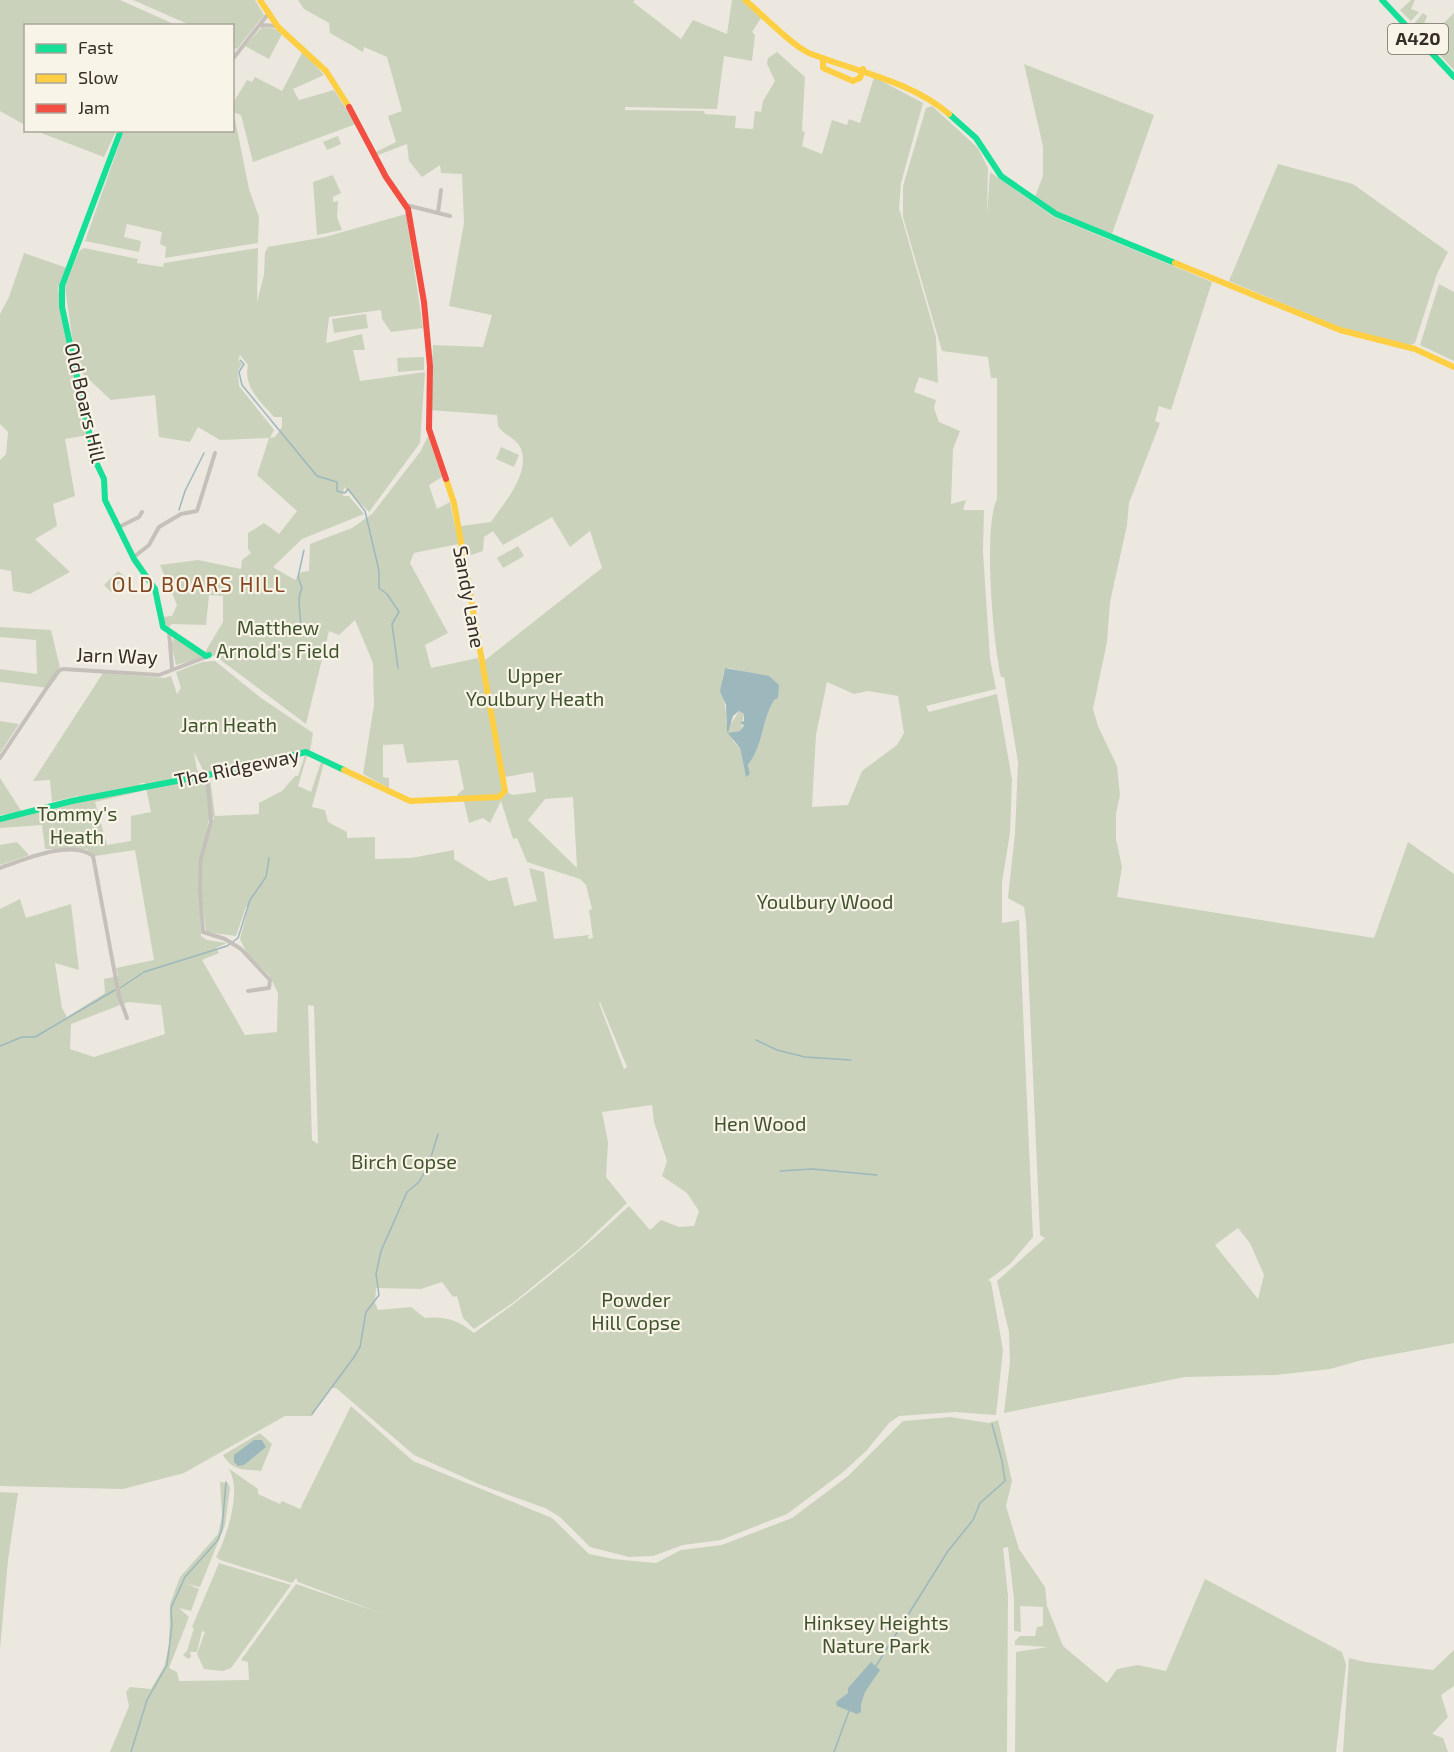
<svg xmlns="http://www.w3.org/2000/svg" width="1454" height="1752" viewBox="0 0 1454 1752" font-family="'Exo 2',sans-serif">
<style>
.green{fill:#cad2bb;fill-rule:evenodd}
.water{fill:#9db8bd;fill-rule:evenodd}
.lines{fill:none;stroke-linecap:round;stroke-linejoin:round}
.stream{stroke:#9db8bd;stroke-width:1.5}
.street{stroke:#c5c1ba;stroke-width:4}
.fast{stroke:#16e098;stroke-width:6}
.slow{stroke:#ffcf43;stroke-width:6}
.jam{stroke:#f24e42;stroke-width:6}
.labels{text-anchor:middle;stroke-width:4.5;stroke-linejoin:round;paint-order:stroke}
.shield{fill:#f9f4e8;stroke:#706962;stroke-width:1.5}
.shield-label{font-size:18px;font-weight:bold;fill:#362e28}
.street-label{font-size:20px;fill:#362e28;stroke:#f9f4e8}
.park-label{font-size:20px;fill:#3f542c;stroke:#f9f4e8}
.neighbourhood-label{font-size:21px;letter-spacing:1.5px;fill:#834822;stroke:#f9f4e8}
</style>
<rect width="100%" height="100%" fill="#ece8e0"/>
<g class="green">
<path d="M0,0H120L176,25L26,26L25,125L0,111Z"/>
<path d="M133,0H255L264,15L237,49L233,47L232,26L190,25Z"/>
<path d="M298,0H635L633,2L681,39L693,20L727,34L732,0H742L761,18L752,32L755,35L752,61L724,56L717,109L625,107V110L704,111L705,114L736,116L735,128L753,129L755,111L761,112L763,101L775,81L767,64L768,58L777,52L805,77L802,131L805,132L802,146L822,154L832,120L847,125L849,119L860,123L874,77L923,103L901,183L899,208L936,337L938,383L919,377L914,392L936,400L934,408L939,422L960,431L953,449L951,504L966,500L963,510H984L983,552L990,659L996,689L926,706L929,712L997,694L1012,779L1010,833L1002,882V923L1019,920L1033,1237L1010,1264L988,1280L991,1282L1003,1350L996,1415L955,1412L899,1416L889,1423L866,1451L842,1473L787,1514L721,1540L683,1545L653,1556L629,1557L590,1547L560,1517L545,1508L481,1485L414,1455L336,1388H330L312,1416H285L184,1473L123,1489L0,1486V909L20,899L26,918L71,904L79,970L55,963L62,1008L67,1017L105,993L104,979L118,976L116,968L154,960L135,850L95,856L86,849H45L42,825L0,828V820L79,802L78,796L52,802L50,780L33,781L103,673L164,678L171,676L177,694L181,688L176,672L202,662L215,661L261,698L313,733L310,751L205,774L194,752L197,770L210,778L215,816L259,814V803L282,791L295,776H298L305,755L307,756L298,786L311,792L321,762L324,763L312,807L325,810L328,822L347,832V838L375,837V859L411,858L454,850V859L489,881L507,877L514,906L537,901L529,868L544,872L554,939L589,935L588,939L593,938L589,910L592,909L586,885L580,879L527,862L517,838L513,839L501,801L490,823L483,818L469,823L464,802L457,795L464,789L458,760L407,763L403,744L383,745V777L389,778V788L363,774L374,705L373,663L355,620L339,635L329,631L306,724L218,658L205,652L223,622V596L209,595L206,625L172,624L168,628L161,617L172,616L177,605L160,565L198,560L241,569L242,560L251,553L248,549V533L264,523L279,534L297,511L257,475L269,438L220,440L198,427L190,442L159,437L155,395L111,400L81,372L73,344L65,287L79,251L84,248L138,259L137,263L163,267L164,263L258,248L257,302L264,275L265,252L268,247L325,237L406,214L423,328L391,332L382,319L381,310L329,317L326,343L362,334L365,350H353L360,381L425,372L420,443L369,512L344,487L343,496H349L364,514L302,539L273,567L295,580L301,572L309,571L310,544L352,528L372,514L420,452L428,436L442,477L429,485L437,509L450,502L455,527L491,522C503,504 534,470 519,445C513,437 503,434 498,426L497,415L430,410L433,345L483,347L492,315L449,306L464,223L462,174L441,173L440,165L422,177L409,161L407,144L378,155L376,152L396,142L388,116L402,111L387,57L364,47L363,52L330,33L329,23L304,9ZM240,355L248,365C243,387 261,402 274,417H282V427L275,437L270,438L274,430L239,386L238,371L242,364L238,360ZM552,517L570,547L590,531L602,568L484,661L479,663L478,658L431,668L425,645L448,633L410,563L414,553L458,544L466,557L483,551L484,537L493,531L503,545ZM729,668L765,677L774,699C761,722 764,744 748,765L750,774L746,776L740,748L733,741L735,732L741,731L744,714L739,711L731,724H726C728,704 717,689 725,669ZM827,682L854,694L868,691L898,696L904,733L897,745L862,771L848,805L812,807L816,735ZM533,772L536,792L512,795L507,792L505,777ZM140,783H145L151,812L131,816V841L107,845L95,802L142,791ZM573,797L577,867V868L528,820L545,799ZM214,817L203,859L201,887L206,932L236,936L246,907L248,908L240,939L247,954L269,975L278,993L277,1032L245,1035L202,960L219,953L216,948L227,943L207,940L201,936L199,874L209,818L189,822ZM128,1002L161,1005L165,1034L94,1057L70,1049L71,1024ZM600,1002L627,1067L624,1069L599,1003ZM308,1005L314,1006L318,1144L312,1140ZM652,1105L654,1122L667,1161L662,1176L687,1193L699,1211L694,1226L679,1227L661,1220L650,1230L629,1206C580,1252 529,1294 474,1333C458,1320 446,1316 425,1318L411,1307L378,1310L375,1303L376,1288L421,1289L442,1282L453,1297L457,1296L463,1318L474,1329L514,1302L579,1249L627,1203L606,1177L608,1142L602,1112Z"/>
<path d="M1411,0H1415L1411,9L1419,12L1411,21L1400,10Z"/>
<path d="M1423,13L1427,16L1423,27H1418L1422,31L1420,36L1413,25Z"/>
<path d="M1454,13V70L1426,40Z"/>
<path d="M262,27L275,29L282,34L269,59L245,46Z"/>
<path d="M303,51L324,75L293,89L299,100L334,90L356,124L253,162L241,115L233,112V103L247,80L252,82L255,77L282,91Z"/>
<path d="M1024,64L1154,115L1112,234L1057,212L1035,197L1043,176V146Z"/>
<path d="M932,106L978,148L988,168L987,215L990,172L1054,217L1212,282L1171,410L1159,406L1155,421L1160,423L1129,503L1127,525L1110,602L1107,642L1093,709L1098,726L1117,766L1120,795L1116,814V839L1122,867L1117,897L1374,938L1408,842L1454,874V1343L1362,1360L1330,1369L1276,1375L1185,1377L1004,1413L1010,1362L1009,1332L997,1281L1045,1238L1040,1235L1026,920L1024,907L1008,898L1015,833L1018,762L1004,677H1001C993,644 983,527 997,499V378H991L988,357L942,351L903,217V186L926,108ZM1238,1228L1250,1243L1264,1275L1258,1299L1215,1245Z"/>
<path d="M233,118L235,119L249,189L259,217L258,243L165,258L166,247L160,244L162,232L127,224L124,237L141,241L139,252L85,241L124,131L232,130Z"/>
<path d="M36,131H116L104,157Z"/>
<path d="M338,136L341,144L327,150L323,142Z"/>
<path d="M1278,164L1353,184L1448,252L1437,274L1415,343L1411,345L1344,329L1229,281Z"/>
<path d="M333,175L341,193L333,197V202L338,201L337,217L342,230L317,235L313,182Z"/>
<path d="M24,253L67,268L58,288L88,435L65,439L75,496L53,504L57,526L35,539L70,572L30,594L13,591L11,571L0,569V460L6,454L8,432L0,424V314L9,297Z"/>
<path d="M1439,284L1454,292V361L1420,345Z"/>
<path d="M366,314L368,328L334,333L332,319Z"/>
<path d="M424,357V370L398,372L397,358Z"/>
<path d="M501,447L519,455L514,467L496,459Z"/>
<path d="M518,546L524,556L503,568L497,558Z"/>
<path d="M118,571L125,577L111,592L104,585Z"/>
<path d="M0,627L51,630L61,672L49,688L0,682V669L37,674L36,640L0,637Z"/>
<path d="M174,637L201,655V658L176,665L171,644Z"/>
<path d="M0,721L19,724L0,753Z"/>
<path d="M0,778L22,812L0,815Z"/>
<path d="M17,842L29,855L0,865V845Z"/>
<path d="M351,1406L413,1461L552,1518L589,1554L613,1559L656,1563L681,1550L722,1545L792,1518L848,1476L903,1421L950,1417L989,1423L998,1420L1012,1481L1006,1506L1019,1549L1045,1587L1047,1606L1063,1646L1107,1683L1117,1669L1138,1665L1166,1671L1205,1579L1342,1652L1346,1665L1336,1752H1015L1016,1652L1048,1647L1015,1645V1641L1020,1636H1035L1037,1627L1043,1626V1607L1020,1606L1021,1632L1014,1631V1599L1008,1547L1003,1548L1008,1596L1007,1752H110L129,1706L126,1692L130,1687L151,1689L164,1667L169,1645L170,1604L180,1577L218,1534L222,1516L220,1482L228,1483L230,1488L225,1525L200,1587L187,1584L199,1589L191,1611L179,1608L189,1617L169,1668L177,1672L179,1681L249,1680L248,1662L241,1660L296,1584L378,1612L298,1582L296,1578L292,1583L220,1560L216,1557C227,1537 243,1488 228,1468L258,1489V1494L280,1504L282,1501L300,1509Z"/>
<path d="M260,1433L272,1444L261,1471C244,1469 233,1472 223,1455Z"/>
<path d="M0,1492L18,1493L8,1560L0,1649Z"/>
<path d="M219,1563L291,1585L231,1668L223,1671L204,1669L197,1654L205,1632L202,1631L197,1652H190L191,1657L188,1659L183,1655L187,1651L194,1628L192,1627Z"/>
<path d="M1454,1650V1686L1441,1695L1448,1717L1432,1734L1443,1738L1448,1752H1343L1349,1658L1365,1662L1433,1670Z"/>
</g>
<g class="water">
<path d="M725,668L769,676L779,685L778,698L774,700C761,722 764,744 748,765L750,774L746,777L740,748L727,732L726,705L720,691ZM739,711L744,714V721L740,723L744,725L740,731L728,733L733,716Z"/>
<path d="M254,1440H262L266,1447L244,1465L238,1466L234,1462V1455Z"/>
<path d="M871,1662L880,1670L865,1692L861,1704V1712L857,1714L837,1706L836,1702L848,1693V1688Z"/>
</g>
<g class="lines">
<g class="stream">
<path d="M240,360L244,364L239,372L242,385L317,476L337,482V491L345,493L348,489L365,511L379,571V588L387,594L399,612L392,624L398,668"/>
<path d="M179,510L185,491L204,453"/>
<path d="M300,632C303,616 295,602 302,588L298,577L304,550"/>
<path d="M120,988L144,972L227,946L238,938L250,900L266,877L269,858"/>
<path d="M756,1040L777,1050L805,1057L851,1060"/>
<path d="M0,1046L22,1037H35L115,990"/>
<path d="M780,1171L812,1169L877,1175"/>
<path d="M312,1414L354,1357L360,1347L366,1312L379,1295L376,1274L381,1251L407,1192L419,1182L429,1164L438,1134"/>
<path d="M876,1666L948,1551L973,1520L980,1503L1005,1481L1002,1461L992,1424"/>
<path d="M867,1681L874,1670"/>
<path d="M131,1752L147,1700L167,1665L172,1625L171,1608L185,1577L218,1540L222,1529L226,1482"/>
<path d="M834,1752L849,1711"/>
</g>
<g class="street">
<path d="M260,25L277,26"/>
<path d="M232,60L268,14"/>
<path d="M406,205L450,216"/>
<path d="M438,213L441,190"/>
<path d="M119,527L139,517L142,512"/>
<path d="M134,557L149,545L159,527L181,514L197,511L215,453"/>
<path d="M169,631L172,669"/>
<path d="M0,758L58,671L63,669L159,675L206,657"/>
<path d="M207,775L211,822L201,859L200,890L203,932L225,939L241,949L270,980L269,988L248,991"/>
<path d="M0,868C23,860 71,839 93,856L119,996L127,1018"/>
</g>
<g class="fast">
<path d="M1382,0L1454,77"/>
<path d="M949,114L976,138L1001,176L1056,214L1175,263"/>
<path d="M121,130L62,286V307L95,460L104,479L105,500L134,559L155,589L163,627L206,656L209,655"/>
<path d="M0,819L72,801L239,769L306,752L344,770"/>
</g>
<g class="slow">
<path d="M260,0L278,27L326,71L349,107"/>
<path d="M745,0C761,13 792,46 809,53C856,72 909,80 949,114"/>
<path d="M823,58V68L853,81L860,78L863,69"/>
<path d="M1175,263L1340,330L1415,349L1454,367"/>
<path d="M344,770L410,801L499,797L505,791L454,503L446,479"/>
</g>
<path class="jam" d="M349,107L386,177L408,209L424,302L430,366L429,429L446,479"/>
</g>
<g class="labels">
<rect class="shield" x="1388" y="24" width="60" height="30" rx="4.5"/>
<g class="shield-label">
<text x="1418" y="45">A420</text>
</g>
<g class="street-label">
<text transform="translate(85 403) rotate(77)" y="7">Old Boars Hill</text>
<text transform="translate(469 597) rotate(80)" y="7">Sandy Lane</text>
<text transform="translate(117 656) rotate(2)" y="7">Jarn Way</text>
<text transform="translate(237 768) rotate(-12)" y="7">The Ridgeway</text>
</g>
<g class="park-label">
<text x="278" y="635">Matthew<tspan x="278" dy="23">Arnold's Field</tspan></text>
<text x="535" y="683">Upper<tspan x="535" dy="23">Youlbury Heath</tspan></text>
<text x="229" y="732">Jarn Heath</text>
<text x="77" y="821">Tommy's<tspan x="77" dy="23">Heath</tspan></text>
<text x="825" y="909">Youlbury Wood</text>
<text x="760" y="1131">Hen Wood</text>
<text x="404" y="1169">Birch Copse</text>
<text x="636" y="1307">Powder<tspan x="636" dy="23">Hill Copse</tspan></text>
<text x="876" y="1630">Hinksey Heights<tspan x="876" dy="23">Nature Park</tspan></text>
</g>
<g class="neighbourhood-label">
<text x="199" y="592">OLD BOARS HILL</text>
</g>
</g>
<rect x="24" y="24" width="210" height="108" fill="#f9f4e8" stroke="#aba59b" stroke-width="1.5"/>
<rect x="36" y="44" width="30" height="9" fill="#16e098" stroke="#aba59b" stroke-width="1.5"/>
<text x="78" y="54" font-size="18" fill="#362e28">Fast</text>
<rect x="36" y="74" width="30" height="9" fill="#ffcf43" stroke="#aba59b" stroke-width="1.5"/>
<text x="78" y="84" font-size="18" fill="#362e28">Slow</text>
<rect x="36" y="104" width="30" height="9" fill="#f24e42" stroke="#aba59b" stroke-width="1.5"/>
<text x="78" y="114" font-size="18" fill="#362e28">Jam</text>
</svg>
